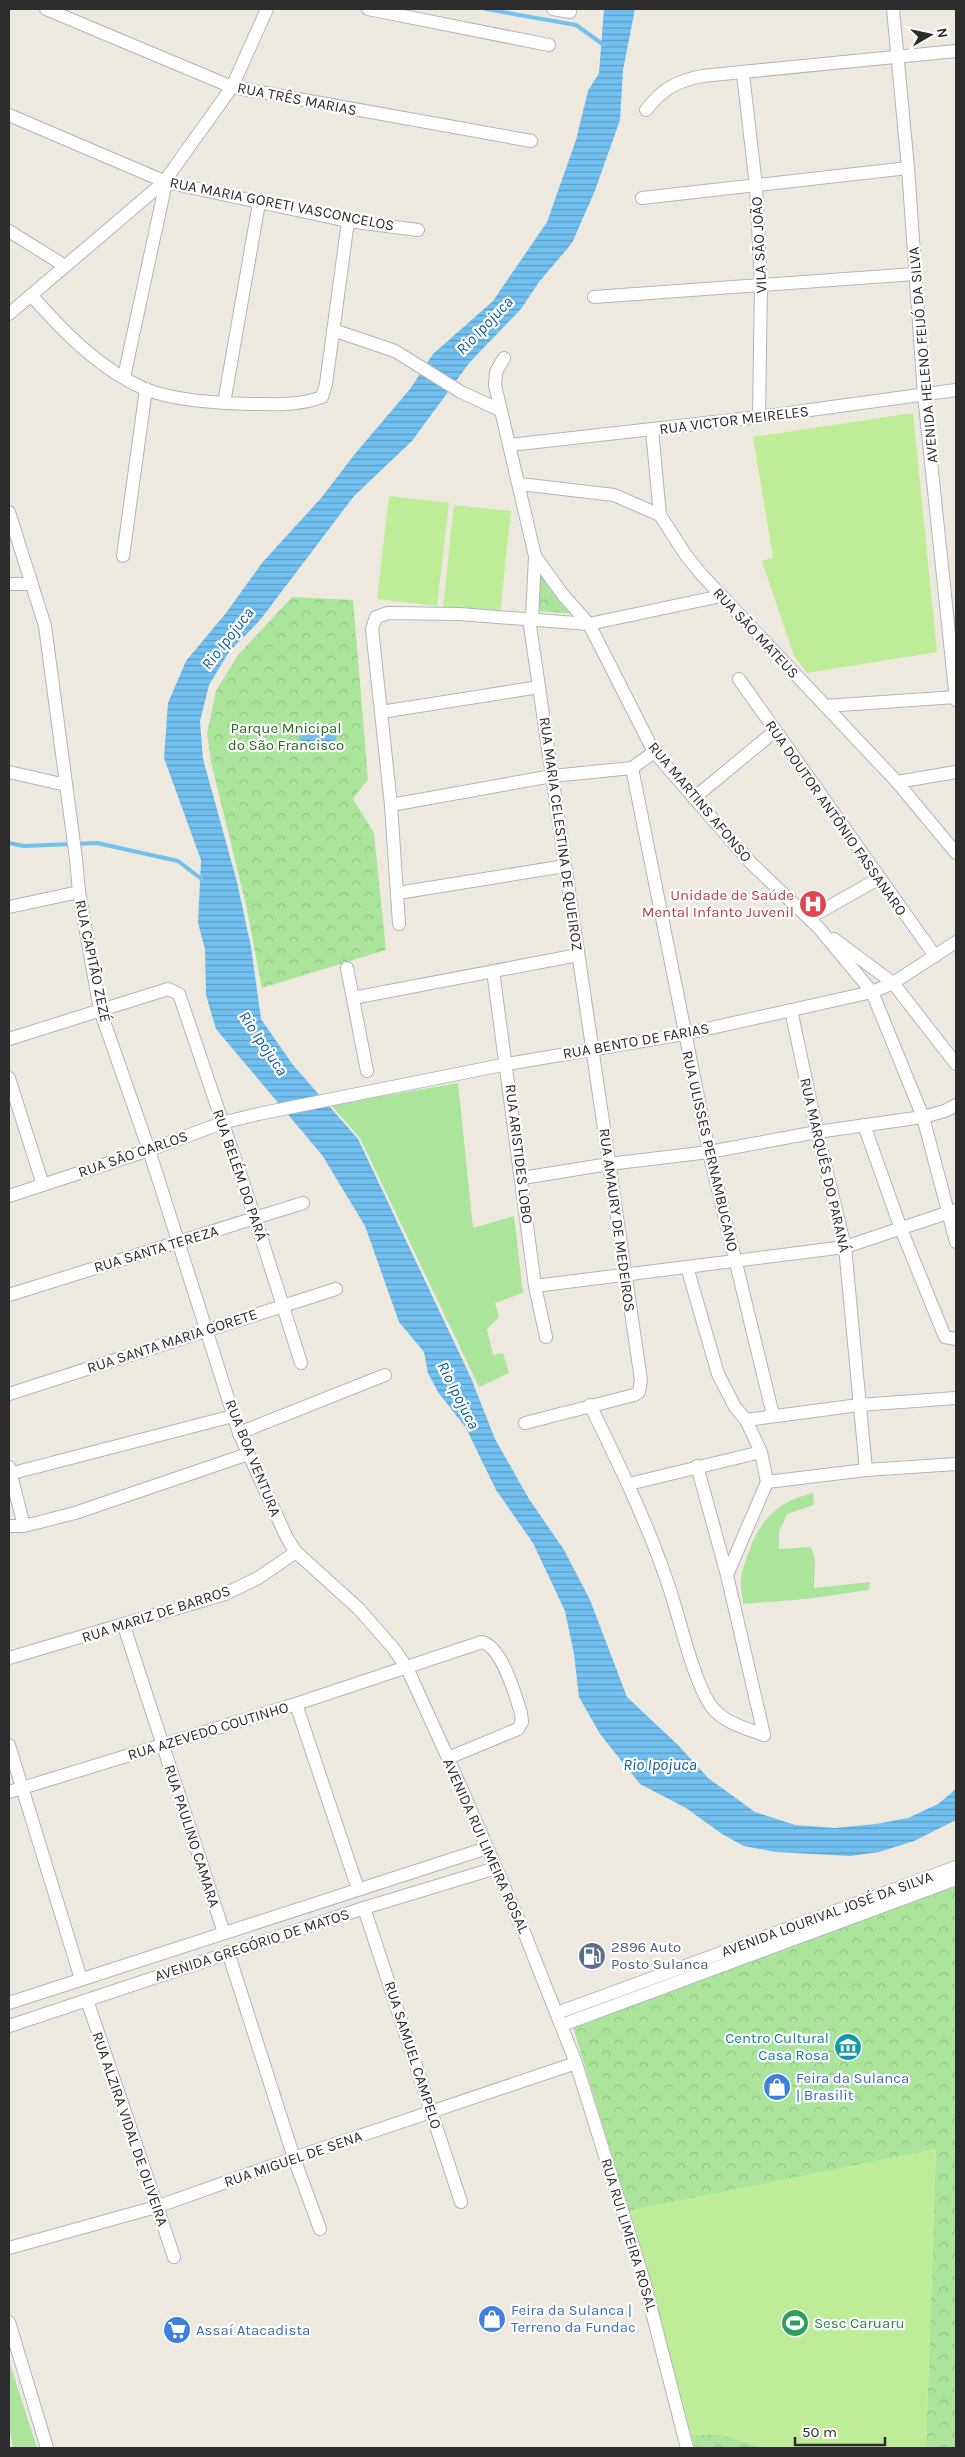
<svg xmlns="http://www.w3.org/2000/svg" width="965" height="2457" viewBox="0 0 965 2457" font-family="Karla,sans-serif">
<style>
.grass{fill:#abe59b}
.park{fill:url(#park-crowns)}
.pitch{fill:#beec97}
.water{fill:url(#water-rules)}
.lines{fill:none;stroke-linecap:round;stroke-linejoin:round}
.stream{stroke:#71c0f0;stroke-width:4}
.minor-casing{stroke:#b2b3c0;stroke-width:14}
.minor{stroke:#fff;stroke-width:12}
.labels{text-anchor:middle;stroke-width:4.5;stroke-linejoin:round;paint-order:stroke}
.street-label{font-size:15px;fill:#2c2c2c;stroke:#fff}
.park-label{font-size:15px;fill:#216c1a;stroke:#fff}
.health-label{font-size:15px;fill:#be3a42;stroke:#fff;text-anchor:end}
.service-label{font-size:15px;fill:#4e5e75;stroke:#fff;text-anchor:start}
.culture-label{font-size:15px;fill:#0d838f;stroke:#fff;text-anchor:end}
.shop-label{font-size:15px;fill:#366cbe;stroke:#fff;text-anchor:start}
.leisure-label{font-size:15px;fill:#27864d;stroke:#fff;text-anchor:start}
.water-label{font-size:16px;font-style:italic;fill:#0c5ca1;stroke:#fff}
</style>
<defs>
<pattern id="park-crowns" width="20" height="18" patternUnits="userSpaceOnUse" patternTransform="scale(1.25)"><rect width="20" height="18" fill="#abe59b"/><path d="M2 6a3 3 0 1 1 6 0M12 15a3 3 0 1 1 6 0" fill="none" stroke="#93c586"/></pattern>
<pattern id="water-rules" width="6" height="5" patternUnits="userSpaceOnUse" patternTransform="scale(1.25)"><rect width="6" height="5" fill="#71c0f0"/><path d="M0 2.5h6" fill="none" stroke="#5d9cc3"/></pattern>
</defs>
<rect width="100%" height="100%" fill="#eee9df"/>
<g class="grass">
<path d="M458,1083L473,1228L514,1216L523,1293L495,1303L499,1317L487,1329L493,1355L503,1353L509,1373L479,1387L360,1138L331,1105Z"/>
<path d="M813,1493L814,1505L787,1514L779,1532V1549L811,1547L815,1560L814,1588L870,1582L869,1590L806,1599L743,1604C743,1597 740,1588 741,1581C741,1572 745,1562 748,1554C760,1519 777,1502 813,1493Z"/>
<path d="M9,2361L37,2448H13L9,2428Z"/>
</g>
<g class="park">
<path d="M540,567L580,614L535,611Z"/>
<path d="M292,597L353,600L368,779L353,799L374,833L386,950L262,988L246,905L211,762L207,733L216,691L238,655Z"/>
<path d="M956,1881V2448H926L936,2149L629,2211L572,2024Z"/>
<path d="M720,2434L764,2448H695L691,2435Z"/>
</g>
<g class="pitch">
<path d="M913,413L937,652L807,673L794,656L762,561L773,558L753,437Z"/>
<path d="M389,496L449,503L437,606L377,599Z"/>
<path d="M454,505L511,511L500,613L443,607Z"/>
<path d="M936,2149L926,2448H764L720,2434L691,2435L629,2211Z"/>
</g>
<g class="water">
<path d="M604,9H635L623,70L620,120L594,193L572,243L539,282L521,309L470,362L412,441L354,496L260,620L229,652L209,685L200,721L203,759L237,882L251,947L261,1019L293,1065L358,1139L471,1378L495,1439L529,1499L564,1550L590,1600L627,1697L679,1746L708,1778L755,1812L795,1825L835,1828L876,1824L908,1818L938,1804L956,1789V1820L914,1841L879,1852L850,1856L776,1852L744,1846L722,1834L686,1808L640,1784L600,1734L579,1697L574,1654L565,1611L533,1543L496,1490L466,1428L438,1392L428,1373L424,1352L399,1322L365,1226L322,1155L216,1029L206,995L205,949L198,923L201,860L164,758L168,703L186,661L226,613L262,563L322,497L354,455L410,389L433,354L493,301L547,222L576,140L588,91L599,73Z"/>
<path d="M309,723C320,729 328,727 337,736L332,748L310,752C300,747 297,740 301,729Z"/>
</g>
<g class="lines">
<g class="stream">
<path d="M486,9L576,25L604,45"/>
<path d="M9,843L24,846L97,843L178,861L203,880"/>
</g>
<g class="minor-casing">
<g id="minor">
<path d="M46,9L232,87L531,141"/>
<path d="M368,9L549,45"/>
<path d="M553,9L570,12"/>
<path d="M893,9L908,168L924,395L956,700"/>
<path d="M743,74L756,186L761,285L759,417"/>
<path d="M646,110C662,89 677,81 702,76L956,51"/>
<path d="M9,115L166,182L348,221L418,230"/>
<path d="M642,198L908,168"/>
<path d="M9,231L65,266"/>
<path d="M31,295C63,331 99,369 145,389C175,401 218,403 250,404C275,404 298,406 322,397L326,384L348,221"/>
<path d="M594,297L915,274"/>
<path d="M9,314L164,182L232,87L267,9"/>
<path d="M333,330L395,351L461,392L500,410"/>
<path d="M504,358L496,372L495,385L535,556L563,595L589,624L654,752L751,863L818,927L872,992L923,1117L956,1242"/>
<path d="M124,377L166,182"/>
<path d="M224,403L259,203"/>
<path d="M652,430L660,515"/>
<path d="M510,445L759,417L956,390"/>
<path d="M520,484L614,495L660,515L685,554L701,574L897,782L956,853"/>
<path d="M9,512L45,626L76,859L79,892L100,1010L149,1150L239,1433L287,1538L296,1552L359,1609L393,1648L407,1668L448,1758L526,1937L576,2063L644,2281L687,2448"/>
<path d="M123,556L146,389"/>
<path d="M9,584H32"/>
<path d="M532,619L535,556"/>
<path d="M739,679L935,956"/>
<path d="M825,706L956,697"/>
<path d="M381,712L539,687"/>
<path d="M632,768L709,1152L773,1415"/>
<path d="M9,772L66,785"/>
<path d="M897,782L956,772"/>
<path d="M694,798L775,731"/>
<path d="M391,805L552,776L632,768L654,752"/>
<path d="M398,893L565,866"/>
<path d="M9,907L79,892"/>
<path d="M809,918L878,879"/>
<path d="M399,924L391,805L372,629L376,617L388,613L459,614L589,624L721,596"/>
<path d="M834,939L893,983L956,1064"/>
<path d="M347,968L367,1071"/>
<path d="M493,971L535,1286L546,1337"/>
<path d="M353,998L578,955"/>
<path d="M791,1010L817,1132L845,1247L866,1470"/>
<path d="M9,1039L168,989L179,994L255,1218L301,1363"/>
<path d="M9,1078L43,1185"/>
<path d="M864,1125L901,1229L945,1337L956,1339"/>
<path d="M522,1178L609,1164L709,1152L817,1132L923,1117L945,1111L956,1105"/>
<path d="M9,1196L149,1150L222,1123L258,1114L507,1064L684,1034L872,992L893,983L956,942"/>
<path d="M687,1267L718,1374L735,1407L746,1420L761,1452L767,1482"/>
<path d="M535,1286L845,1247L956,1210"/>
<path d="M9,1295L303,1203"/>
<path d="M9,1394L336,1289"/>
<path d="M590,1405C619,1464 647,1522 668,1584C680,1618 692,1678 711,1706C724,1723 745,1728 764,1735"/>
<path d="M746,1420L859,1405L956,1398"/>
<path d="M525,1423L634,1395L639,1392L641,1380L529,619"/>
<path d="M239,1433L385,1375"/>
<path d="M697,1466L727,1575L764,1735"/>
<path d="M9,1467L24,1526"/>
<path d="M9,1474L233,1416"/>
<path d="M767,1482L866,1470L956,1464"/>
<path d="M629,1484L761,1452"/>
<path d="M9,1526H24L75,1513L248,1454"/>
<path d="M727,1575L767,1482"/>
<path d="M124,1626L224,1933"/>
<path d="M9,1658L225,1594L258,1578L296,1552"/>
<path d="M296,1704L358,1889"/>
<path d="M9,1745L81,1979"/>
<path d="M9,1792L296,1704L482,1642C502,1647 515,1694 521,1713L522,1722L518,1729L448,1758"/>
<path d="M364,1908L461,2202"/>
<path d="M228,1952L294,2158L320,2229"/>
<path d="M87,2000L174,2257"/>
<path d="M9,2003L487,1848"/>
<path d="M557,2013L956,1867"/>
<path d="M562,2025L956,1879"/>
<path d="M9,2026L364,1908L496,1868"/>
<path d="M9,2248L156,2207L294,2158L576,2063"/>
<path d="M9,2322L47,2448"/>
</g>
</g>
<use href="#minor" class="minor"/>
</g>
<defs>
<g id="hospital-disc" transform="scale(1.4375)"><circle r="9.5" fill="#e0444e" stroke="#fff"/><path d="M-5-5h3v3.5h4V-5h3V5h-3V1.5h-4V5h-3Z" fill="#fff"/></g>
<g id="fuel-disc" transform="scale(1.4375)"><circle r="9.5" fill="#5c6f8a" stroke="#fff"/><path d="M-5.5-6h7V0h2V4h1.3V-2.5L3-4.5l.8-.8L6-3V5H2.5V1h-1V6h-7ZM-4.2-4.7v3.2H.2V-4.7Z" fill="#fff"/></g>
<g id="museum-disc" transform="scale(1.4375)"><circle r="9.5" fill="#0f9aa8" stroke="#fff"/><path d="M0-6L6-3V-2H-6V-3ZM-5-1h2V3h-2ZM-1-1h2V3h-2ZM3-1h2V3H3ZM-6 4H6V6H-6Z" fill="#fff"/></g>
<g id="shop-disc" transform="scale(1.4375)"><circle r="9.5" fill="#3f7fe0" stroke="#fff"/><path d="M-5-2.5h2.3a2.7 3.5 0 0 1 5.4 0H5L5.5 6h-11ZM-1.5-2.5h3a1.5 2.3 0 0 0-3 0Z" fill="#fff"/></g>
<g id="stadium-disc" transform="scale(1.4375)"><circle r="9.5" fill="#2e9e5b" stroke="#fff"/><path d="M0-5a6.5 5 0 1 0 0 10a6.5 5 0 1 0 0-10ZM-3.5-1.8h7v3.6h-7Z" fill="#fff"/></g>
<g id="supermarket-disc" transform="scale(1.4375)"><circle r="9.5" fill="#3f7fe0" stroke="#fff"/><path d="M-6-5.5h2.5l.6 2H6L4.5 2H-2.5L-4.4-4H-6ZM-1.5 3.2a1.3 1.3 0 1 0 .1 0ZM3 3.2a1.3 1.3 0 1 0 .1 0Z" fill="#fff"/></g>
</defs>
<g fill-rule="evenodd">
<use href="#hospital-disc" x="813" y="904"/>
<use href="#fuel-disc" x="592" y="1956"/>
<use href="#museum-disc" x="848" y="2047"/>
<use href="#shop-disc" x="777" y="2087"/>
<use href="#shop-disc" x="492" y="2319"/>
<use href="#stadium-disc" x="795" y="2323"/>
<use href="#supermarket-disc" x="177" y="2330"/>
</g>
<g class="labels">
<g class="street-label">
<text transform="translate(297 99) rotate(11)" y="5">RUA TRÊS MARIAS</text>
<text transform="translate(282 204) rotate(11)" y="5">RUA MARIA GORETI VASCONCELOS</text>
<text transform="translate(759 245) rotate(-93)" y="5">VILA SÃO JOÃO</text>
<text transform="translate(923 355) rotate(-95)" y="5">AVENIDA HELENO FEIJÓ DA SILVA</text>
<text transform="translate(734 420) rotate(-7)" y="5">RUA VICTOR MEIRELES</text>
<text transform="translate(756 633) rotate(47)" y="5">RUA SÃO MATEUS</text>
<text transform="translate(700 802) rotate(50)" y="5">RUA MARTINS AFONSO</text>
<text transform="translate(836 818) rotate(55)" y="5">RUA DOUTOR ANTÔNIO FASSANARO</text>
<text transform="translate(561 834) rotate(82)" y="5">RUA MARIA CELESTINA DE QUEIROZ</text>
<text transform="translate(93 961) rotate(78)" y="5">RUA CAPITÃO ZEZÉ</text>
<text transform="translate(636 1041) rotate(-10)" y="5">RUA BENTO DE FARIAS</text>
<text transform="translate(710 1151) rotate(77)" y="5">RUA ULISSES PERNAMBUCANO</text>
<text transform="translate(133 1154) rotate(-19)" y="5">RUA SÃO CARLOS</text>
<text transform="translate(519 1154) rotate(83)" y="5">RUA ARISTIDES LOBO</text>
<text transform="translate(825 1165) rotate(77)" y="5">RUA MARQUÊS DO PARANÁ</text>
<text transform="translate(240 1175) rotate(71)" y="5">RUA BELÉM DO PARÁ</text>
<text transform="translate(617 1220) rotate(82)" y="5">RUA AMAURY DE MEDEIROS</text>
<text transform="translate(156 1249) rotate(-17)" y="5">RUA SANTA TEREZA</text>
<text transform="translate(172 1341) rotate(-18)" y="5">RUA SANTA MARIA GORETE</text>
<text transform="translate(253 1458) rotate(68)" y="5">RUA BOA VENTURA</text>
<text transform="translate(156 1614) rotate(-18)" y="5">RUA MARIZ DE BARROS</text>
<text transform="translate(208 1731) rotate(-17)" y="5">RUA AZEVEDO COUTINHO</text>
<text transform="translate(192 1836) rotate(72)" y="5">RUA PAULINO CAMARA</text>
<text transform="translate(486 1846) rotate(66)" y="5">AVENIDA RUI LIMEIRA ROSAL</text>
<text transform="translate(827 1914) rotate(-20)" y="5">AVENIDA LOURIVAL JOSÉ DA SILVA</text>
<text transform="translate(252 1945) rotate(-18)" y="5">AVENIDA GREGÓRIO DE MATOS</text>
<text transform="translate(413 2055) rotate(72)" y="5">RUA SAMUEL CAMPELO</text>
<text transform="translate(130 2129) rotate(71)" y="5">RUA ALZIRA VIDAL DE OLIVEIRA</text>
<text transform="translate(293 2159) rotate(-19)" y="5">RUA MIGUEL DE SENA</text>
<text transform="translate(629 2235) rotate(73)" y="5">RUA RUI LIMEIRA ROSAL</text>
</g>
<g class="park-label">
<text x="286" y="733">Parque Mnicipal<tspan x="286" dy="17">do São Francisco</tspan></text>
</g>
<g class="health-label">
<text x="794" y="900">Unidade de Saúde<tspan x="794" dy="17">Mental Infanto Juvenil</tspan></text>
</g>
<g class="service-label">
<text x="611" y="1952">2896 Auto<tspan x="611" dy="17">Posto Sulanca</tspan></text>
</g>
<g class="culture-label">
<text x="829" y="2043">Centro Cultural<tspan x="829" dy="17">Casa Rosa</tspan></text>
</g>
<g class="shop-label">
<text x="796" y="2083">Feira da Sulanca<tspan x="796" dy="17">| Brasilit</tspan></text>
<text x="511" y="2315">Feira da Sulanca |<tspan x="511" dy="17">Terreno da Fundac</tspan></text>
<text x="196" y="2335">Assaí Atacadista</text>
</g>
<g class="leisure-label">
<text x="814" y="2328">Sesc Caruaru</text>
</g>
<g class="water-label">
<text transform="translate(484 325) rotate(-46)" y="6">Rio Ipojuca</text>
<text transform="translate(227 638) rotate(-52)" y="6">Rio Ipojuca</text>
<text transform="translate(264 1043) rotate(56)" y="6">Rio Ipojuca</text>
<text transform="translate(459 1395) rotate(63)" y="6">Rio Ipojuca</text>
<text x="660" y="1770">Rio Ipojuca</text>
</g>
</g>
<rect width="965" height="2457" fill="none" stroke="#2c2c2c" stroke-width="20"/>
<g transform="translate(930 35) rotate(81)" stroke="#ffffff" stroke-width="4" paint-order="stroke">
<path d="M0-4L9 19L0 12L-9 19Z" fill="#2c2c2c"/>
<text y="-8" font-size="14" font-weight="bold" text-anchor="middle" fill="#2c2c2c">N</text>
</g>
<path d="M795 2437v8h90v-8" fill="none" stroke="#2c2c2c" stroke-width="2.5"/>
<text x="802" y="2437" font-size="15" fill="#2c2c2c" stroke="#ffffff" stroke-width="4" paint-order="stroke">50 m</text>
</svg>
